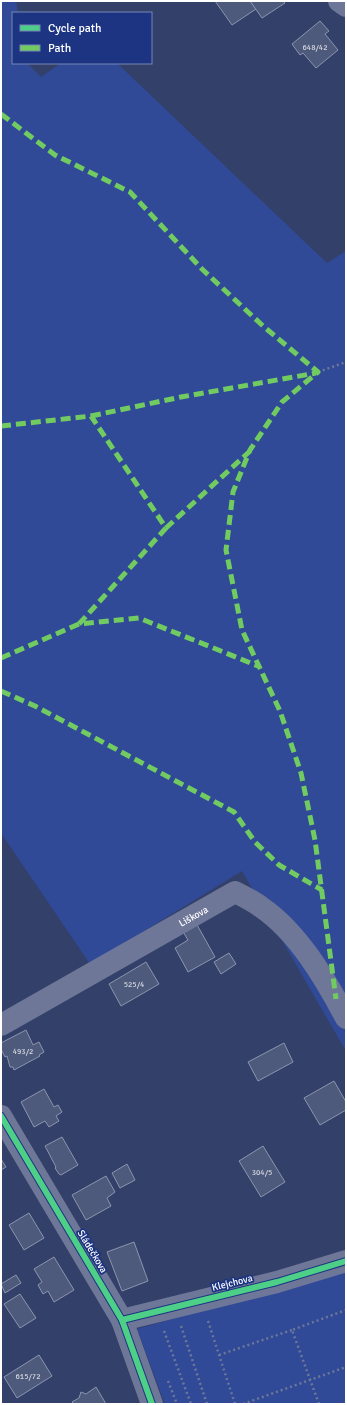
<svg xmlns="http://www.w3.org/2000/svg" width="347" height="1405" viewBox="0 0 347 1405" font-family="Signika,sans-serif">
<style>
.green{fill:#304a98}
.building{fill:#4e5a7c;stroke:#8c95af}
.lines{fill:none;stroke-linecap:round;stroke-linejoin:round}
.path{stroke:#6e7798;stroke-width:2.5;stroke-dasharray:2 3;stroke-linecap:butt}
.minor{stroke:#6e7798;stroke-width:22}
.quiet{stroke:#71cb61;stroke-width:5;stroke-dasharray:10 5;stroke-linecap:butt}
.cycleway-casing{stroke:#1c3481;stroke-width:8}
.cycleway{stroke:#4dcf88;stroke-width:6}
.labels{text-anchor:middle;stroke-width:3.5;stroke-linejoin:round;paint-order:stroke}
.number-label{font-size:8px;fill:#d3d6de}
.street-label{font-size:10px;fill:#fff;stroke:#1c3481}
</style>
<rect width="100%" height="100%" fill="#33406a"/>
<g class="green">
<path d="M1,1H16L18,13H13V63H29V65L41,77L61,63H117L327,263L346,251V1051L242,871L90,964L1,833Z"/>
<path d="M346,1271V1404H165L137,1329L277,1289Z"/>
</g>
<g class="building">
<path d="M215,1H250L256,9L232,25Z"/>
<path d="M250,1H283L285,3L262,18Z"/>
<path d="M320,21L329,31L325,34L338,50L316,68L303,53L300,55L292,44Z"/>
<path d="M196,923L215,957L188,972L175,948L188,940L182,930Z"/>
<path d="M229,953L236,964L221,974L214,962Z"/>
<path d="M146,962L159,984L121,1006L109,984Z"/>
<path d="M26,1030L33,1045L39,1042L44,1052L39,1055L40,1056L14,1070L13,1067H10L7,1056L5,1057L1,1049V1043Z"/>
<path d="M284,1043L293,1062L258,1081L248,1062Z"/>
<path d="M334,1081L346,1102V1110L320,1125L304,1098Z"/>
<path d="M44,1089L54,1107L58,1105L62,1112L56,1116L59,1121L49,1127L45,1121L34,1127L21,1102Z"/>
<path d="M62,1137L78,1165L61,1175L59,1174L55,1168L56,1167L45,1146Z"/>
<path d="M263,1146L285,1182L261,1197L239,1161Z"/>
<path d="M1,1159L6,1167L1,1170Z"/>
<path d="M127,1164L135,1180L120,1188L112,1173Z"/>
<path d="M106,1176L115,1192L107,1198L111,1206L86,1220L72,1195Z"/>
<path d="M29,1213L44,1238L24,1250L9,1225Z"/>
<path d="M134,1242L148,1281L122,1291L107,1252Z"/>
<path d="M54,1257L74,1290L54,1302L48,1291L43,1294L38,1285L42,1282L34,1269Z"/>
<path d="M16,1275L21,1283L5,1293L1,1284Z"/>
<path d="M20,1294L36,1318L20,1328L4,1304Z"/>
<path d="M39,1355L52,1376L17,1398L4,1377Z"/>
<path d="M96,1387L106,1404H74L72,1402L79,1398L81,1392L86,1394Z"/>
</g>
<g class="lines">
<g class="path">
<path d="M318,372L346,362"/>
<path d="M208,1321L235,1404"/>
<path d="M181,1326L207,1404"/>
<path d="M164,1331L191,1404"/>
<path d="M219,1355L292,1330"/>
<path d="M168,1381L177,1404"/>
<path d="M243,1404L346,1367"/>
<path d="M319,1404L292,1330L346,1310"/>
</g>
<g class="minor">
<path d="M339,1L346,6"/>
<path id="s1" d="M1,1025L235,892C243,896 253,901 261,907C298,932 326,980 346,1018"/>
<path d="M1,1116L122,1320L152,1404"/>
<path d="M122,1320L277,1282L346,1261"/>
</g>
<g class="quiet">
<path d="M1,114L55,155L130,192L202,269L263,326L318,372L282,402L250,450L233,492L226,550L242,630L280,711L301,773L315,840L336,999"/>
<path d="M91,416L181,397L316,373"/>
<path d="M1,426L91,416L166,528L249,452"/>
<path d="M79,624L166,528"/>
<path d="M1,658L79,624L139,618L258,666"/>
<path d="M1,691L35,706L234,812L255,842L279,865L322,890"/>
</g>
<g class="cycleway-casing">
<g id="cycleway">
<path d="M1,1116L122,1320L152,1404"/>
<path d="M122,1320L277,1282L346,1261"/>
</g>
</g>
<use href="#cycleway" class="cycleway"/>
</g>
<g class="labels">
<g class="number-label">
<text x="315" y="50">648/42</text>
<text x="134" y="987">525/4</text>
<text x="23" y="1054">493/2</text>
<text x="262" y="1175">304/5</text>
<text x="28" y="1379">615/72</text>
</g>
<g class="street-label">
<text dy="4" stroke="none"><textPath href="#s1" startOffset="221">Liškova</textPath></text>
<text transform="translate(93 1251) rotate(59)" y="4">Sládečkova</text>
<text transform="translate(232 1282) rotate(-14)" y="4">Klejchova</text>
</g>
</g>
<rect width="347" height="1405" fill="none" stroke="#ffffff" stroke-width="4"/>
<rect x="12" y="12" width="140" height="52" fill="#1c3481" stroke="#7785b3"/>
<rect x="20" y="25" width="20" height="6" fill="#4dcf88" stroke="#7785b3"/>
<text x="48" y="32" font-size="12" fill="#ffffff">Cycle path</text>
<rect x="20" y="45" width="20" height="6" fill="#71cb61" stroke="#7785b3"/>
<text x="48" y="52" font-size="12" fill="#ffffff">Path</text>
</svg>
